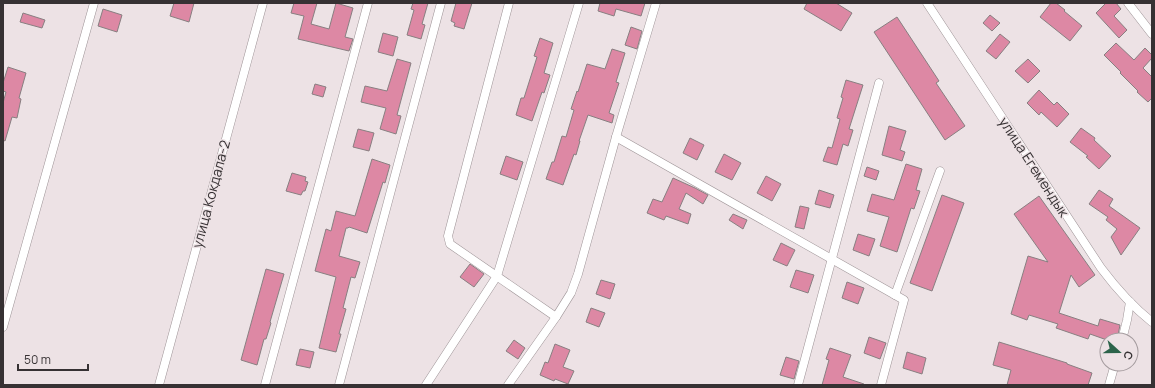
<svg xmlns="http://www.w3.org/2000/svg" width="1155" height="388" viewBox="0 0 1155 388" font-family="Manrope,sans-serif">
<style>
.building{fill:#dd88a4;stroke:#887f81}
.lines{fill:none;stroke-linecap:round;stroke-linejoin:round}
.street-casing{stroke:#9e9497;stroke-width:9}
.street{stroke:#fff;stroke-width:8}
.labels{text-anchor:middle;stroke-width:3;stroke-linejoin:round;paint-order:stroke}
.street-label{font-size:14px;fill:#363133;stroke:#ede2e5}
</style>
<rect width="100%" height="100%" fill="#ede2e5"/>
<g class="building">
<path d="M174,3H194L189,22L170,16Z"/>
<path d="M294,3H317L311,24L329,29L336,3L353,8L345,37L353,39L349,51L298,39L304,16L291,13Z"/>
<path d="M413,3H428L422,24L425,25L421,39L407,35L414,10L411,9Z"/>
<path d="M456,3H472L464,29L454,26L455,23L451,21Z"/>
<path d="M600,3H645L641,16L616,9L614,16L598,11Z"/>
<path d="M807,3H836L852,13L841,31L804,9Z"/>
<path d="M1051,3H1056L1065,10L1064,11L1082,26L1070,41L1040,17Z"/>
<path d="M1106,3H1116L1121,9L1114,16L1127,30L1119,38L1096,13Z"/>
<path d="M103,9L122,15L117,32L98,26Z"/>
<path d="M23,13L45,20L42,28L20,22Z"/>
<path d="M990,15L1000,23L992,31L983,23Z"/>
<path d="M897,17L939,81L936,83L965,126L945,140L874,32Z"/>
<path d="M631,27L642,31L637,49L625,45Z"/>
<path d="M383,33L398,37L393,56L378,52Z"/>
<path d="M1000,34L1010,42L996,59L986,51Z"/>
<path d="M540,38L553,43L544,73L550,75L544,93L542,92L532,121L516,115L521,98H524L537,57L534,56Z"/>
<path d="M1116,43L1134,60L1145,48L1152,55V58L1143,68L1152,77V98L1148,102L1137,92L1138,91L1120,73L1121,72L1104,55Z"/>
<path d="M612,49L625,53L616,82L619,83L609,113L614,115L612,123L588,115L579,141H580L576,155L574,154L563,185L546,179L552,162H554L562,136L566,137L574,110L571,109L577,91L578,92L587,64L605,69Z"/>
<path d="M397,59L411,63L397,115L401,116L396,134L380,129L386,108L361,102L365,86L387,91Z"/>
<path d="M1028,59L1040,71L1028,83L1015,71Z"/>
<path d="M8,67L26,73L19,98L21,99L17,118L12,117L5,141L3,140V103L6,92L3,91V83Z"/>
<path d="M846,80L863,85L849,129L853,130L848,146L843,144L837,165L823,161L828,147L832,148L840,119L837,118L843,98L841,97Z"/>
<path d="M315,84L326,87L323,97L312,94Z"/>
<path d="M1039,90L1054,105L1057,102L1069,114L1057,127L1041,112L1039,115L1027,103Z"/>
<path d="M889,126L906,131L900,150L905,152L902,161L882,155Z"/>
<path d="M1081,128L1095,138L1094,140L1111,156L1099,169L1086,157L1088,156L1070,142Z"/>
<path d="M358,129L374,133L369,151L353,147Z"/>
<path d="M690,138L704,145L697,160L683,153Z"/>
<path d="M724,154L741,163L732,180L715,172Z"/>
<path d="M506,156L523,162L517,180L500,174Z"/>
<path d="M372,159L390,165L385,183L383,182L367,233L349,227L348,228H346L339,256L360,262L355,278L351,277L343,308L346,309L339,334H341L336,352L319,348L336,277L315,271L326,229L331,231L336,211L355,216Z"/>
<path d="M906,164L922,169L916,190L920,191L914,209L911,208L897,252L880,246L889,217L867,211L872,194L894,200Z"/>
<path d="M867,167L879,171L876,180L864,176Z"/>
<path d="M292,173L306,177L305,181L308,182L305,191H303L301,195L286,191Z"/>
<path d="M766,176L781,184L772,201L757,193Z"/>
<path d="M673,178L695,188L708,195L703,204L686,193L679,209L691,214L688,224L666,216L664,220L647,213L653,199L662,202Z"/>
<path d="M819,190L834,195L830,208L815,204Z"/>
<path d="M1099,190L1113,199L1109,206L1140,228L1121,255L1111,237L1117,229L1106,220L1108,217L1089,204Z"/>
<path d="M942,195L964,203L932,291L910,283Z"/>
<path d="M1039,196L1095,275L1079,287L1071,275L1059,313L1098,326L1100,319L1120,325L1117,340H1107L1090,334L1088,339L1056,328L1058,324L1029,315L1027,320L1011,314L1028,256L1048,262L1014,214Z"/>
<path d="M800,206L809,208L804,229L795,227Z"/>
<path d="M733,214L747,220L743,229L729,220Z"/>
<path d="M858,234L875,239L869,256L853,250Z"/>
<path d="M781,243L795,250L787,266L773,260Z"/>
<path d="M470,264L484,274L474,287L460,277Z"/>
<path d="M266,269L284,274L270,322L271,323L266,339H264L257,365L241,360Z"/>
<path d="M796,270L814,275L808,293L790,287Z"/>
<path d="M601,280L615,284L610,299L596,294Z"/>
<path d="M847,282L864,288L858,304L842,298Z"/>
<path d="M591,308L605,313L599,327L586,322Z"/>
<path d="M869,337L886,343L880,359L864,353Z"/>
<path d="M514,340L525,348L518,359L506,351Z"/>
<path d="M999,342L1067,363V364L1092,373L1088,385H1007L1011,370L993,365Z"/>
<path d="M555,344L570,350L563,367L574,371L568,384L555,379L554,381L540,375L545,362L548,363Z"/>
<path d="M830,348L851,355L843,377L864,384L863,385H822L829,360L826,359Z"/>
<path d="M300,349L314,352L310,368L296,365Z"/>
<path d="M907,352L926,358L922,374L903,368Z"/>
<path d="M786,357L799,361L794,379L780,375Z"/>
</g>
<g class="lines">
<g class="street-casing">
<g id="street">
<path d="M509,3L448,236L450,244L556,317"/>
<path d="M927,3L1101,268C1116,288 1133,307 1152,322"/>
<path d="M1128,3L1152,34"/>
<path d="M616,137L904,300L881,385"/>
<path d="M895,295L940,171"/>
<path d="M3,327L94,3"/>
<path d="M1122,340L1127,320L1130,302"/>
<path d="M159,385L263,3"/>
<path d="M265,385L368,3"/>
<path d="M339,385L441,3"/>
<path d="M426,385L497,276L579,3"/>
<path d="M508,385L556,317L571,293L578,274L616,137L656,3"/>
<path d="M798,385L879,83"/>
<path d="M1109,385L1115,364"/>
</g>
</g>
<use href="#street" class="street"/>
</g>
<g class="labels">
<g class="street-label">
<text transform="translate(1034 167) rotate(57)" y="5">улица Егемендык</text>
<text transform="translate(211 194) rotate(-75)" y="5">улица Кокдала-2</text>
</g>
</g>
<rect width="1155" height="388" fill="none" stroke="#363133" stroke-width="8"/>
<g transform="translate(1119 352) rotate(111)"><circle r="19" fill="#ede2e5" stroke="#a49b9e"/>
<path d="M0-3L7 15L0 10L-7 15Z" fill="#2c634a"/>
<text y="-6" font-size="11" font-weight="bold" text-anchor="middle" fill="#363133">С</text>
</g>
<path d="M18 364v6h70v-6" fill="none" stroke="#363133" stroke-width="2"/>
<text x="24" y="364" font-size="12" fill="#363133" stroke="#ede2e5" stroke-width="3" paint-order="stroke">50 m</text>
</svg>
